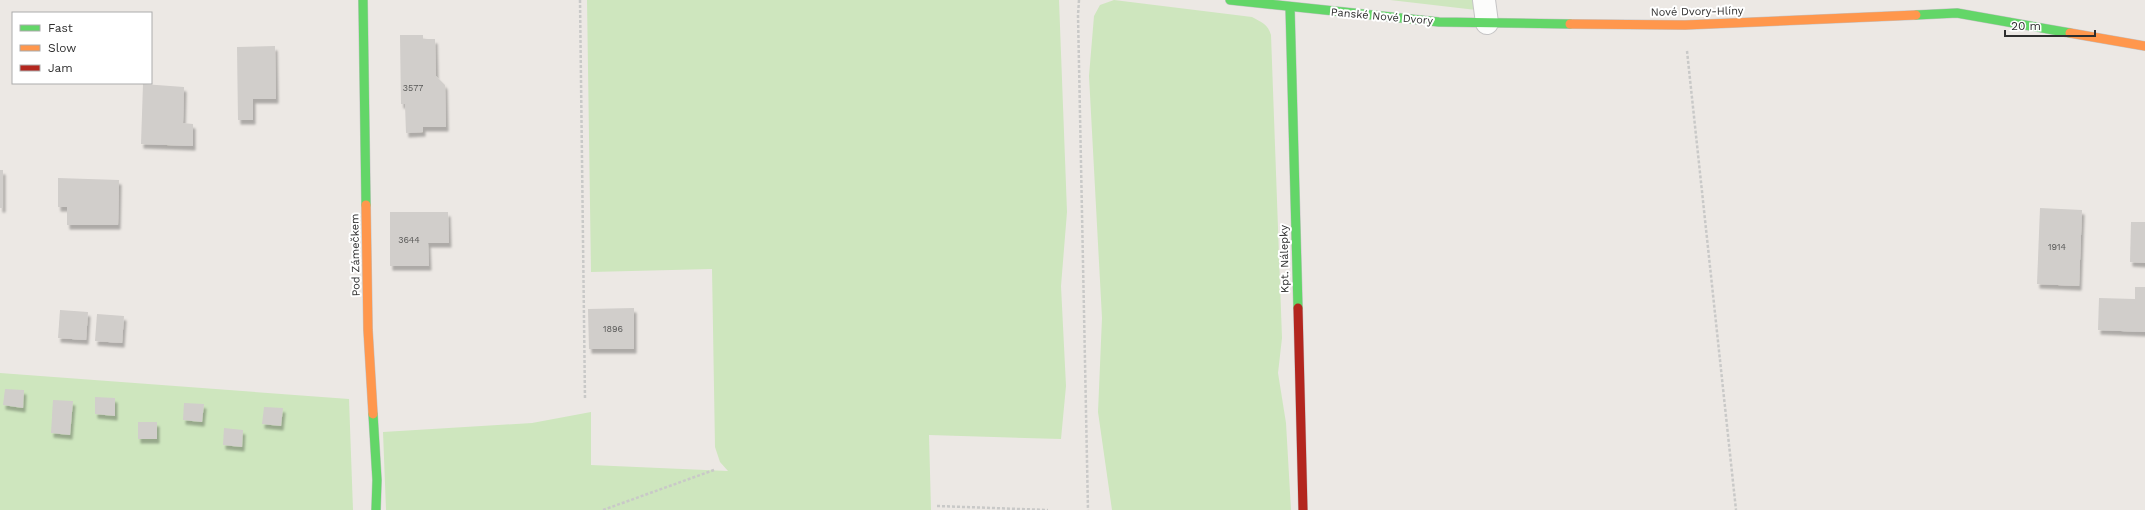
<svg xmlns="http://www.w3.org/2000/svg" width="2145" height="510" viewBox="0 0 2145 510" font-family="'Work Sans',sans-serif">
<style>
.green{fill:#cee6be}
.building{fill:#d1cecb;filter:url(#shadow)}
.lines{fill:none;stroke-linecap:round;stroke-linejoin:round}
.street-casing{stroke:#c5c4c5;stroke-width:24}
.fast-casing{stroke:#c5c4c5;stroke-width:10}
.slow-casing{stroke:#c5c4c5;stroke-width:10}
.jam-casing{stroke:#c5c4c5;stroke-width:10}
.path{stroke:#c9c9c8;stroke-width:2.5;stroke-dasharray:3 2;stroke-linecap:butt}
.street{stroke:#fcfcfb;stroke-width:22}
.fast{stroke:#63d668;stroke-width:9}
.slow{stroke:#ff974d;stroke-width:9}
.jam{stroke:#b3261e;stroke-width:9}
.labels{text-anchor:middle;stroke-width:4;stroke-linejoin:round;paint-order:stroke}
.number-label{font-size:9px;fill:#585857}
.street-label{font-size:11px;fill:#2e2e2e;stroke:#fff}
</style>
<defs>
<filter id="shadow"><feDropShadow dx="2.5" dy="4.5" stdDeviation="1" flood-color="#0004"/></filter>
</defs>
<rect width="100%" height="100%" fill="#ece8e4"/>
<g class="green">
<path d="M587,0H1059L1067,212L1061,286L1066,386L1061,439L929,435L931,510H386L383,432L532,423L591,412V465L728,471L720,462L715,447L712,269L591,272Z"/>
<path d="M1114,0L1252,17C1261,22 1268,24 1271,35L1282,338L1278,373L1286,423L1291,510H1112L1098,412L1102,318L1089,76L1094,16L1100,5Z"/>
<path d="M1390,0H1484L1485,11Z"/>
<path d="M0,373L349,399L353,510H0Z"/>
</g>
<g class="building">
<path d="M400,35H423V39H435L436,76L445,85L446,127H423V132L406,133L405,104H401Z"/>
<path d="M275,46L276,99H253V120H238L237,47Z"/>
<path d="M143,84L184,87L183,123L193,124V146L141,144Z"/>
<rect x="0" y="170" width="3" height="38"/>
<path d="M58,178L119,180L118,225H67V207H58Z"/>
<path d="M2040,208L2082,210L2079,286L2037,284Z"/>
<path d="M390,212H448L449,243H428L429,266H390Z"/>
<path d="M2131,222H2145V263L2130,262Z"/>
<path d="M2135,287H2145V332L2098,330L2099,298L2135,299Z"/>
<path d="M634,308V349H589L588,309Z"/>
<path d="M60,310L88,312L86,340L58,338Z"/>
<path d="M97,314L124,316L122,343L95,341Z"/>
<path d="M5,389L24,390L23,408L3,405Z"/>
<path d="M95,397L115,398V416L95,414Z"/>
<path d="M53,400L73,401L70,435L51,433Z"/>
<path d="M184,403L204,404L202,422L183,420Z"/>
<path d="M264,407L283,408L281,426L262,424Z"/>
<rect x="138" y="422" width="19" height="17"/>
<path d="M224,428L243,430L242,447L223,445Z"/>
</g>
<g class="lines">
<g class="street-casing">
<path id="street" d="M1484,0L1487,23"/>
</g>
<g class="fast-casing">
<g id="fast">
<path d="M363,0L366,205"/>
<path d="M1230,0L1439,22L1570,24"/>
<path d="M1290,7L1298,308"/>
<path d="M1916,15L1957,13L2070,33"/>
<path d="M373,414L377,480L376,510"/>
</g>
</g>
<g class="slow-casing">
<g id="slow">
<path d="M1570,24L1685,25L1916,15"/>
<path d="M2070,33L2145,46"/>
<path d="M366,205L368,330L373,414"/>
</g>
</g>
<g class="jam-casing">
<path id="jam" d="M1298,308L1303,510"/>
</g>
<g class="path">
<path d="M580,0L585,399"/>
<path d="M1079,0L1078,15L1088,510"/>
<path d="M1687,51L1736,510"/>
<path d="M937,506L1048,510"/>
<path d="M603,510L714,470"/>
</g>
<use href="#street" class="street"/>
<use href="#fast" class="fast"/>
<use href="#slow" class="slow"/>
<use href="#jam" class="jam"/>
</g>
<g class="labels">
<g class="number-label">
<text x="413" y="91">3577</text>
<text x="409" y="243">3644</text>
<text x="2057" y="250">1914</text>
<text x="613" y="332">1896</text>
</g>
<g class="street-label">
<text transform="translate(1697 11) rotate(-1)" y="4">Nové Dvory-Hlíny</text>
<text transform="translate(1382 16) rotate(5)" y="4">Panské Nové Dvory</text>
<text transform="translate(355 255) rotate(-91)" y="4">Pod Zámečkem</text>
<text transform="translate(1284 259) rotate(-91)" y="4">Kpt. Nálepky</text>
</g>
</g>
<rect x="12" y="12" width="140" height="72" fill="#ffffff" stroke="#ababab"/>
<rect x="20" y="25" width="20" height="6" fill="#63d668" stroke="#ababab"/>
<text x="48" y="32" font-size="12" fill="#2e2e2e">Fast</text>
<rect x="20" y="45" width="20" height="6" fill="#ff974d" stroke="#ababab"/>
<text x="48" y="52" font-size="12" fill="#2e2e2e">Slow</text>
<rect x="20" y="65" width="20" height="6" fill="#b3261e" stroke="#ababab"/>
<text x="48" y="72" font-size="12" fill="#2e2e2e">Jam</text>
<path d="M2005 30v6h90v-6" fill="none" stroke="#2e2e2e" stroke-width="2"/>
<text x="2011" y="30" font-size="12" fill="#2e2e2e" stroke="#ffffff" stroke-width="3" paint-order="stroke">20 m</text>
</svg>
